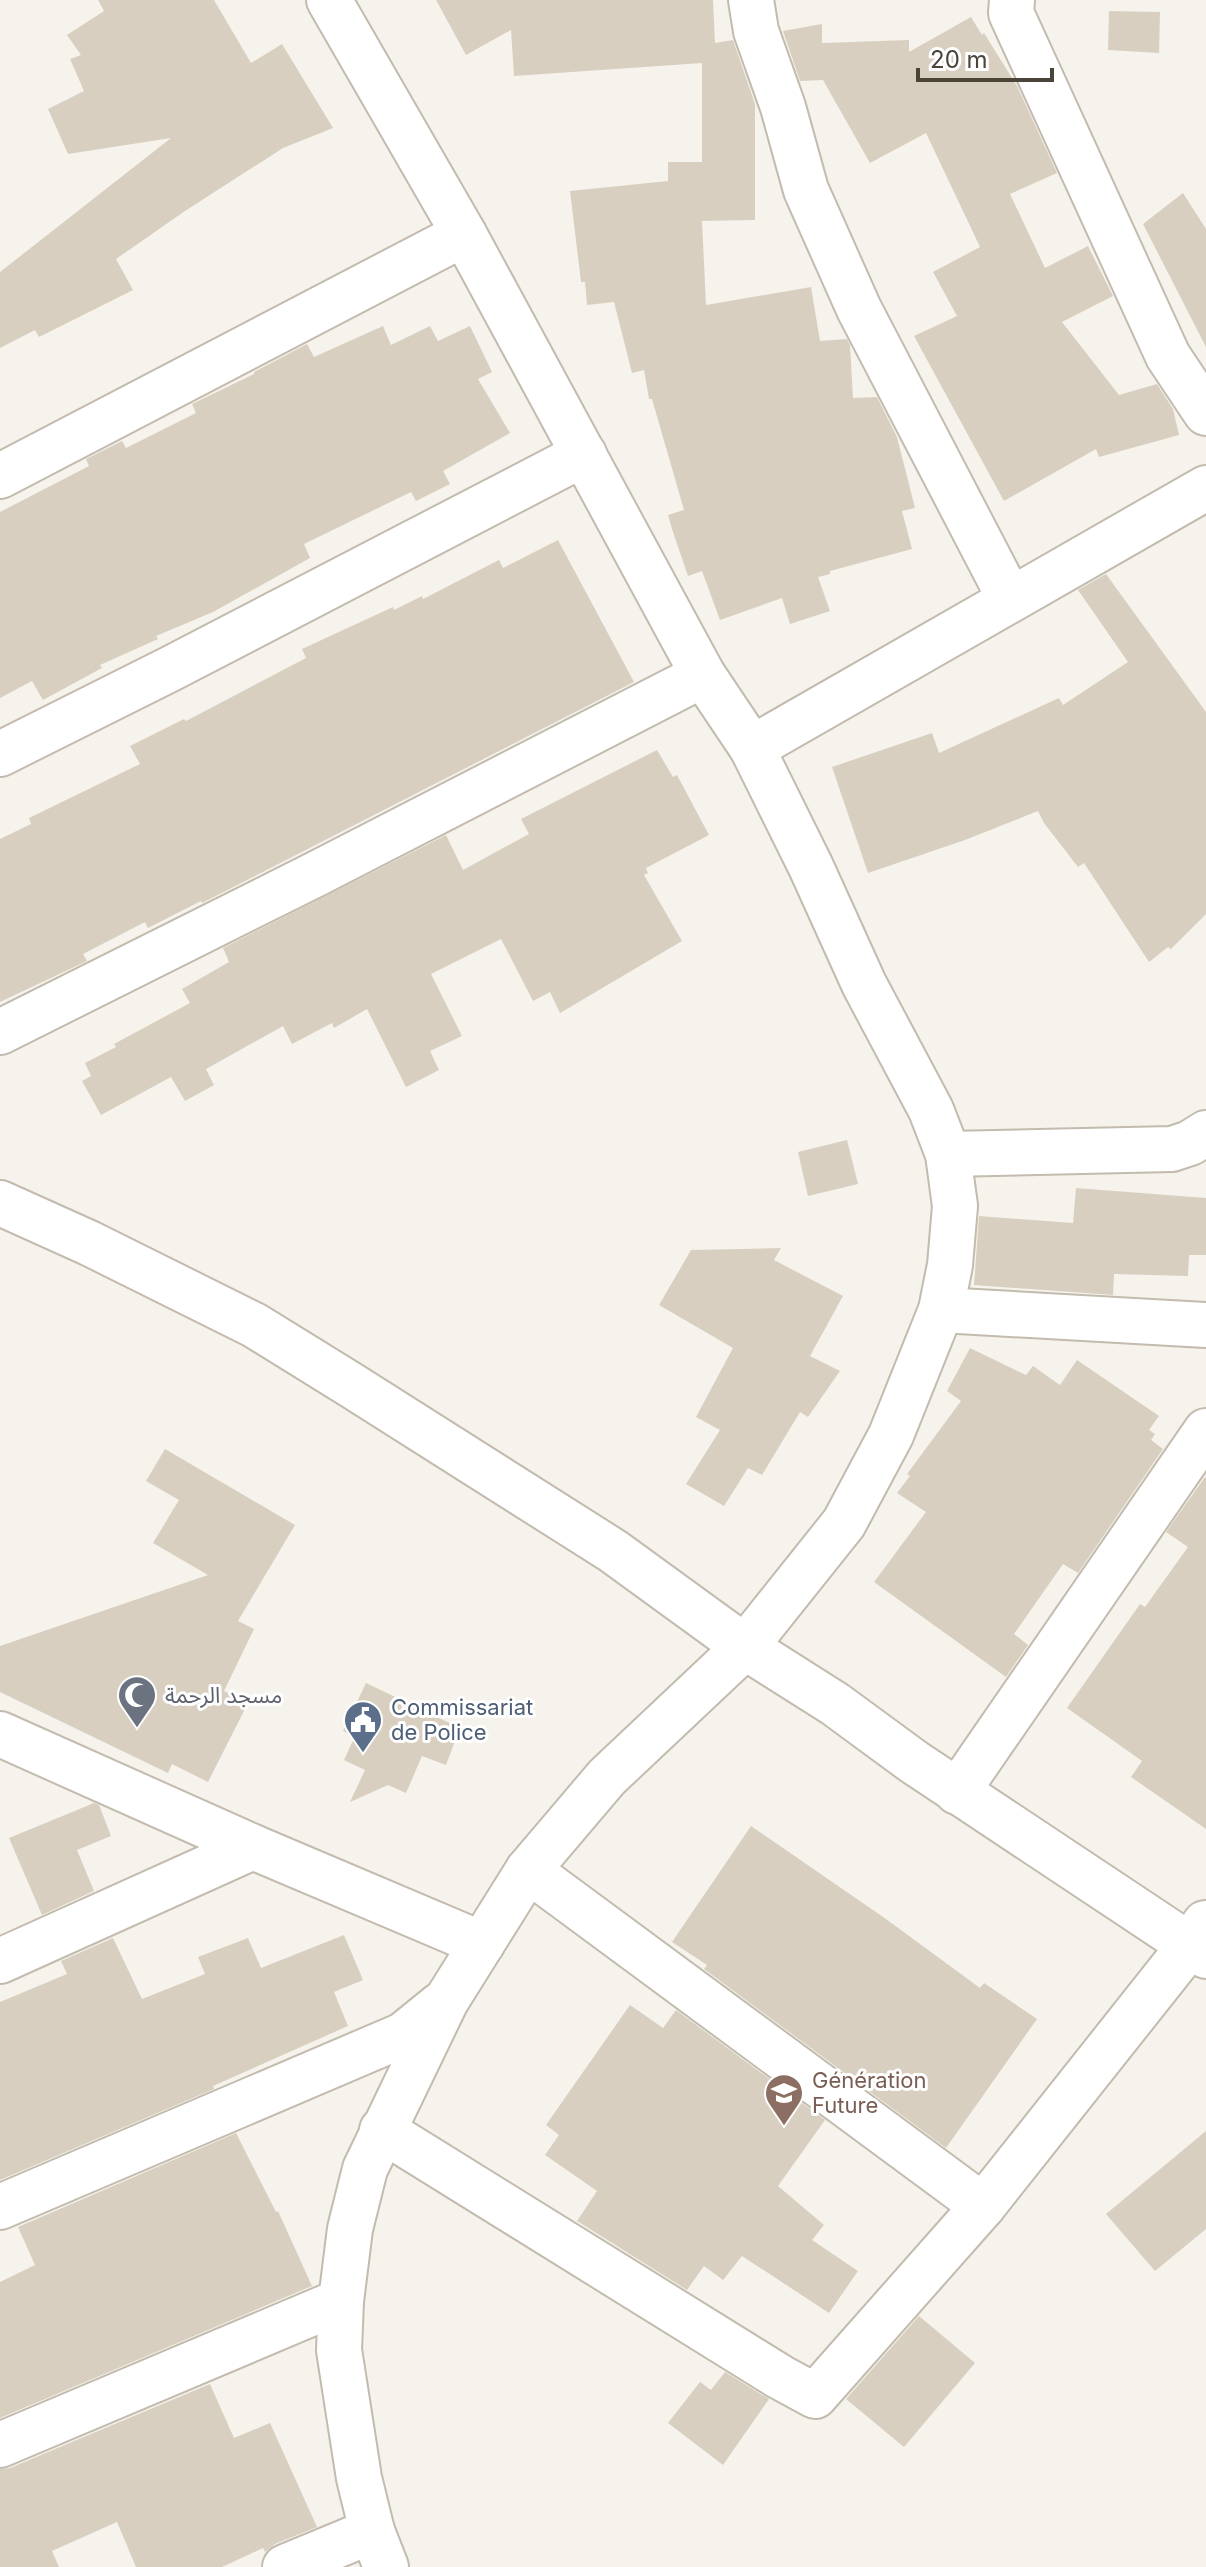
<svg xmlns="http://www.w3.org/2000/svg" width="1206" height="2567" viewBox="0 0 1206 2567" font-family="Inter,'Noto Sans Arabic',sans-serif">
<style>
.building{fill:#d8cfc1}
.lines{fill:none;stroke-linecap:round;stroke-linejoin:round}
.minor-casing{stroke:#c2bbae;stroke-width:48}
.minor{stroke:#fff;stroke-width:44}
.labels{text-anchor:middle;stroke-width:6;stroke-linejoin:round;paint-order:stroke}
.worship-label{font-size:22px;fill:#5b616d;stroke:#fff;text-anchor:start}
.service-label{font-size:22px;fill:#4e5e75;stroke:#fff;text-anchor:start}
.education-label{font-size:22px;fill:#785e54;stroke:#fff;text-anchor:start}
</style>
<rect width="100%" height="100%" fill="#f6f3ec"/>
<g class="building">
<path d="M98,0H214L251,63L282,44L333,128L283,148L185,211L116,259L133,290L39,337L35,330L0,348V272L171,138L68,154L48,109L84,91L70,59L81,55L67,35L104,11Z"/>
<path d="M436,0H713L715,43L733,40L755,104V220L702,221L706,305L811,287L820,341L847,339L850,345L853,398L877,397L897,437L915,508L902,511L912,549L830,571V574L818,577L830,611L790,624L782,598L720,620L702,571L688,576L673,532L668,515L684,510L652,399H649L644,370L632,373L614,302L587,305L585,282H581L570,191L668,181V162H702V63L514,76L511,30L466,55Z"/>
<path d="M1109,11L1160,12L1159,53L1108,50Z"/>
<path d="M971,17L982,35L984,33L1017,86L1057,173L1010,194L1045,268L1088,246L1113,296L1062,322L1119,395L1157,384L1173,409L1179,435L1099,457L1096,449L1004,501L914,336L957,316L933,272L980,247L926,133L870,163L823,80L800,81L783,31L822,24V43L909,40V52Z"/>
<path d="M1183,193L1206,229V347L1143,224Z"/>
<path d="M383,326L391,345L430,326L438,341L470,326L492,372L478,379L510,433L443,471L450,484L416,501L411,492L304,544L310,558L213,612L156,636L158,639L100,665L102,668L43,700L32,681L0,698V512L89,466L86,459L122,441L126,448L196,413L192,404L254,374V372L307,344L314,357Z"/>
<path d="M558,540L634,682L202,903L201,901L148,928L145,922L83,954L87,961L0,1002V839L31,824L29,818L140,764L130,746L184,719L186,721L306,658L302,649L393,607L394,610L422,596L423,599L499,560L503,568Z"/>
<path d="M1106,574L1206,712V914L1171,949L1168,947L1149,962L1084,863L1078,867L1044,823L1038,811L965,840L868,873L832,767L932,733L939,753L1059,698L1063,705L1128,662L1078,590Z"/>
<path d="M657,750L673,777L677,775L709,835L646,868L648,873L644,875L682,941L560,1013L550,992L533,1001L501,939L431,974L462,1036L430,1051L439,1070L406,1087L367,1009L334,1028L332,1023L292,1044L283,1026L206,1069L214,1085L185,1101L171,1077L101,1115L82,1081L91,1076L85,1063L116,1047L114,1044L190,1003L182,989L229,962L223,948L446,835L463,870L529,834L521,819Z"/>
<path d="M847,1140L858,1184L808,1196L798,1152Z"/>
<path d="M1076,1188L1206,1198V1255H1189L1188,1276L1114,1274L1113,1295L974,1285L979,1216L1073,1223Z"/>
<path d="M781,1248L774,1260L843,1296L810,1356L840,1371L808,1417L800,1412L762,1475L748,1468L724,1506L686,1484L720,1430L696,1417L733,1348L659,1305L691,1250Z"/>
<path d="M970,1348L1026,1375L1033,1366L1060,1385L1077,1360L1159,1416L1149,1430L1155,1434L1151,1440L1163,1449L1078,1573L1063,1564L1014,1634L1028,1645L1006,1677L874,1582L926,1512L897,1493L910,1476L907,1474L961,1401L947,1391Z"/>
<path d="M165,1449L295,1525L238,1621L254,1629L224,1691L248,1703L208,1782L172,1764L168,1773L0,1692V1646L208,1575L153,1543L179,1500L146,1481Z"/>
<path d="M1205,1477L1206,1478V1829L1131,1777L1142,1761L1067,1708L1140,1604L1145,1607L1188,1547L1166,1532Z"/>
<path d="M366,1683L460,1728L446,1765L422,1756L406,1793L388,1785L350,1802L365,1770L344,1760L355,1736L343,1731Z"/>
<path d="M94,1803L99,1805L111,1836L77,1850L94,1891L42,1915L9,1838Z"/>
<path d="M751,1826L886,1919L980,1988L984,1983L1037,2019L946,2148L704,1969L707,1965L672,1942Z"/>
<path d="M344,1935L363,1980L334,1992L348,2026L213,2086L214,2089L0,2180V2002L67,1974L61,1961L113,1938L142,1999L205,1974L198,1957L248,1938L261,1968Z"/>
<path d="M630,2005L663,2028L676,2010L825,2120L778,2186L824,2225L812,2240L858,2271L829,2313L742,2256L723,2280L704,2266L687,2290L577,2221L597,2191L545,2155L559,2135L546,2125Z"/>
<path d="M1206,2131V2229L1155,2271L1106,2214Z"/>
<path d="M236,2133L276,2212L278,2211L312,2286L0,2418V2282L35,2265L18,2227Z"/>
<path d="M919,2316L975,2363L904,2447L846,2399Z"/>
<path d="M725,2372L769,2399L723,2465L668,2423L700,2382L711,2390Z"/>
<path d="M210,2384L234,2438L270,2423L317,2527L275,2544L265,2552L263,2548L222,2567H136L117,2522L52,2551L59,2567H0V2469L10,2468Z"/>
</g>
<g class="lines">
<g class="minor-casing">
<g id="minor">
<path d="M329,0L464,234L703,675L752,748L811,867L864,984L931,1110L948,1154L955,1206L950,1265L941,1310L891,1435L844,1523L745,1647L607,1777L528,1870L446,2001L365,2169L350,2229L341,2301L339,2350L359,2478L372,2531L386,2567"/>
<path d="M751,0L756,31L783,107L806,190L859,309L1010,599"/>
<path d="M1012,0L1011,13L1168,356L1206,413"/>
<path d="M0,476L464,234"/>
<path d="M752,748L1206,488"/>
<path d="M0,754L170,669L584,454"/>
<path d="M0,1032L316,874L703,675"/>
<path d="M948,1154L1172,1149L1190,1143L1206,1133"/>
<path d="M0,1203L89,1243L254,1325L351,1385L613,1551L745,1647L835,1704L914,1762L1206,1956"/>
<path d="M941,1310L1206,1325"/>
<path d="M0,1734L253,1847L482,1944"/>
<path d="M957,1792L1206,1431"/>
<path d="M528,1870L983,2206"/>
<path d="M0,1961L253,1847"/>
<path d="M382,2130L780,2377L815,2396L983,2206L1190,1945L1205,1923"/>
<path d="M0,2207L403,2035L440,2005"/>
<path d="M0,2445L341,2301"/>
<path d="M285,2567L372,2531"/>
</g>
</g>
<use href="#minor" class="minor"/>
</g>
<defs>
<g id="mosque-pin" transform="scale(2)"><path d="M0 17L-7.5 6A9.5 9.5 0 1 1 7.5 6Z" fill="#6b7280" stroke="#fff"/><path d="M3.5-4.9A6 6 0 1 0 3.5 4.9A5 5 0 1 1 3.5-4.9Z" fill="#fff"/></g>
<g id="civic-pin" transform="scale(2)"><path d="M0 17L-7.5 6A9.5 9.5 0 1 1 7.5 6Z" fill="#5c6f8a" stroke="#fff"/><path d="M-.6-6.5H3V-4.5H.6V-3L4-1V1h2V6H-6V1h2V-1L-.6-3ZM-1.2 2.5V6h2.4V2.5Z" fill="#fff"/></g>
<g id="school-pin" transform="scale(2)"><path d="M0 17L-7.5 6A9.5 9.5 0 1 1 7.5 6Z" fill="#8d6e63" stroke="#fff"/><path d="M0-5L7-2L0 1L-7-2ZM-4 1L0 2.5L4 1V4Q0 6-4 4Z" fill="#fff"/></g>
</defs>
<g fill-rule="evenodd">
<use href="#mosque-pin" x="137" y="1695"/>
<use href="#civic-pin" x="363" y="1720"/>
<use href="#school-pin" x="784" y="2093"/>
</g>
<g class="labels">
<g class="worship-label">
<text x="165" y="1703">مسجد الرحمة</text>
</g>
<g class="service-label">
<text x="391" y="1715">Commissariat<tspan x="391" dy="25">de Police</tspan></text>
</g>
<g class="education-label">
<text x="812" y="2088">Génération<tspan x="812" dy="25">Future</tspan></text>
</g>
</g>
<path d="M918 68v12h134v-12" fill="none" stroke="#4b4439" stroke-width="4"/>
<text x="930" y="68" font-size="24" fill="#4b4439" stroke="#ffffff" stroke-width="6" paint-order="stroke">20 m</text>
</svg>
